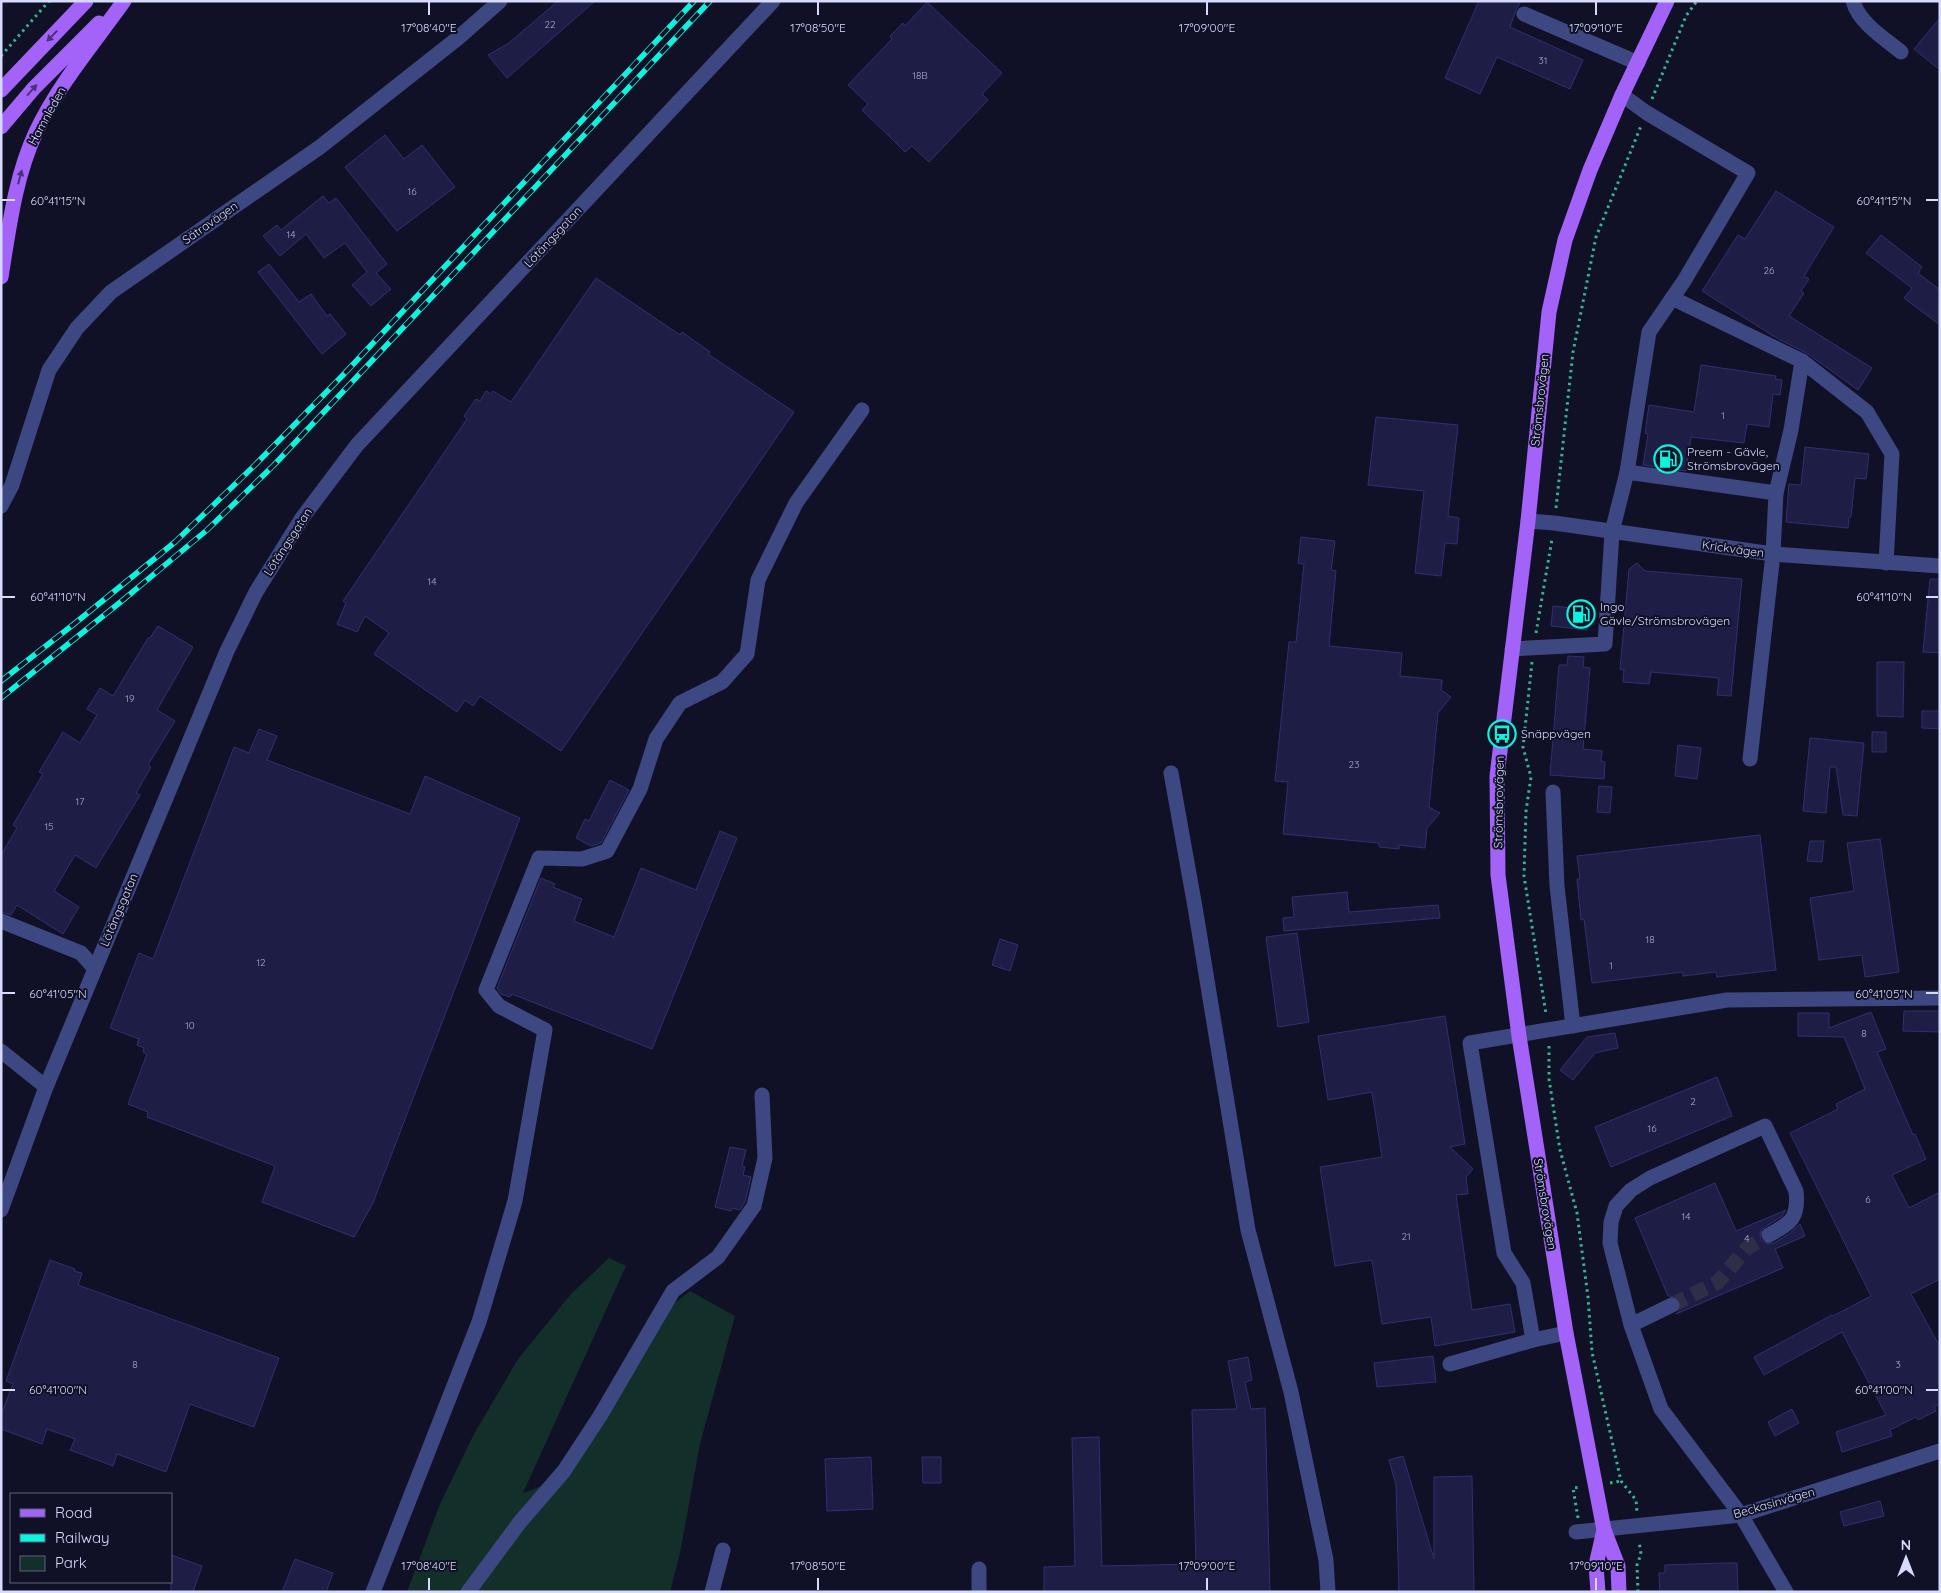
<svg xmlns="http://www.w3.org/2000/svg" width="1941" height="1593" viewBox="0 0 1941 1593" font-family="Quicksand,sans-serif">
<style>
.green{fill:#132f29}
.building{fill:#1d1d46;stroke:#303071}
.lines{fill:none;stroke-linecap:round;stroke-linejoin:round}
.minor-tunnel{stroke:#2e2f46;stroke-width:15;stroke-dasharray:15 8;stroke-linecap:butt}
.path{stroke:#35b393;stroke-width:3;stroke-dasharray:2.5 4;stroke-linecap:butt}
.minor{stroke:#3d4882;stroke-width:15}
.major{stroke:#a362f8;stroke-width:15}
.rail-casing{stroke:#0bf5de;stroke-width:5.5}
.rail{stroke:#101126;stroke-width:4;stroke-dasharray:11;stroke-linecap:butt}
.oneway{fill:#4b317a}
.ticks{fill:none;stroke:#d6dafd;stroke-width:2}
.labels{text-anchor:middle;stroke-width:4;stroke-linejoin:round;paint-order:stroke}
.number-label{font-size:10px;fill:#a8abcf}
.street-label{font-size:12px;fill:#d6dafd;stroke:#101126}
.poi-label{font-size:12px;fill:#d6dafd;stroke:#101126;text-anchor:start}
.ticks-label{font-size:12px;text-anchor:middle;fill:#d6dafd;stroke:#101126;stroke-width:4;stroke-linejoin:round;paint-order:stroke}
</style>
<rect width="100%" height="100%" fill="#101126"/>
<path class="green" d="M609,1258L626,1266L523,1493L568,1476L671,1306L690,1291L735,1316L700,1444L680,1553L670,1592H407L440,1504L474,1434L518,1359L571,1294Z"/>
<g class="building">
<path d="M558,1H595L507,78L488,55L509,43Z"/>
<path d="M1479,1H1521L1516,10L1510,27L1583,60L1570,89L1497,57L1480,94L1445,78Z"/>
<path d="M927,2L1002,73L982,94L988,100L929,162L912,146L905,152L890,137L862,110L868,104L848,85L892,39L890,36L903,23L905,26Z"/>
<path d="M1940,18V70L1914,49Z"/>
<path d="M385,135L404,159L422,145L455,187L397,231L345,167Z"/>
<path d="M1776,191L1834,227L1804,276L1809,279L1801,291L1804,293L1789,316L1872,368L1858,390L1808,354L1775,337L1702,291L1738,235L1745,239Z"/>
<path d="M323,196L329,203L336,198L387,264L376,273L391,289L371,306L352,285L367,272L345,243L324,258L306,234L280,256L263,236L277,225L281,230Z"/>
<path d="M1881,235L1922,267L1918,273L1940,290V325L1904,298L1912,288L1866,253Z"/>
<path d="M269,264L299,302L311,294L327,316L330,314L346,334L322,354L258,272Z"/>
<path d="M596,278L680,335L682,332L710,352L708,354L794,412L561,751L480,696L473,706L465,700L457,712L374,654L389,633L365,616L357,632L337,624L346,603L343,601L467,419L464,416L476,399L480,401L486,391L491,394L493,391L511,402Z"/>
<path d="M1701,365L1776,376L1775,379L1782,380L1780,395L1773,394L1769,427L1747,424L1744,443L1691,437L1686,471L1643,465L1648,434L1645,433L1649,405L1694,412Z"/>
<path d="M1376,417L1458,425L1448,516L1459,518L1457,544L1445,543L1441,576L1415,573L1424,491L1368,485Z"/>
<path d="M1805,447L1869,454L1866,479L1855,478L1851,517H1849L1848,528L1786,522L1789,484L1801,485Z"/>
<path d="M1301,537L1335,541L1331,570L1336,571L1329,646L1402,653L1400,676L1442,680L1441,690L1451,697L1438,713L1429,807L1440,813L1427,828L1425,848L1399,845V849L1379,847V843L1283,834L1288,782L1275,781L1289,642H1296L1304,564L1298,563Z"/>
<path d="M1637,563L1645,571L1742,579L1731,696L1717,695L1719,678L1651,672L1649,684L1623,682L1624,670L1620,669L1629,569Z"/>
<path d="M1930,579H1940V653L1923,652Z"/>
<path d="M1553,606L1589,610L1587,630L1551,626Z"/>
<path d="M158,626L193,647L157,710L175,721L148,765L151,767L136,793L140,795L96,868L75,855L54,891L79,907L63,934L17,905L11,915L1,912V855L17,828L13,825L43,774L39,772L63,732L80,743L97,715L87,709L100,688L113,696L148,638H150Z"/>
<path d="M1568,656L1584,657L1583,667L1590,668L1583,749L1602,751L1601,761L1605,762L1604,779L1550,775L1559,665H1567Z"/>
<path d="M1877,662H1904L1903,717L1877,716Z"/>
<path d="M1922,711H1940V729L1922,728Z"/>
<path d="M259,729L277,736L267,760L410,814L425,776L520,818L373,1203L354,1237L262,1202L275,1166L147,1117L148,1112L128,1104L147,1054L143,1052L144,1048L137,1045L139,1039L110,1028L139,953L153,959L234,747L249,753Z"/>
<rect x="1872" y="732" width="14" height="20"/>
<path d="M1810,738L1864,743L1857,816L1843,815L1836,767H1830L1826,813L1803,811Z"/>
<path d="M1678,745L1701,748L1697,779L1675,776Z"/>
<path d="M610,780L629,790L601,843L591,846L576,838L585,819L589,821Z"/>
<path d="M1599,786L1612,787L1610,813L1597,812Z"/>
<path d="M720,831L737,838L652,1049L512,994L510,997L501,994L497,988L541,878L555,884L553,887L582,899L574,921L614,937L641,868L696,890Z"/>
<path d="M1760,835L1776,970L1717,977L1716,972L1683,976V972L1592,983L1584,919L1581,920L1577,879H1580L1577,856Z"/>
<path d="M1880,839L1899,972L1865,977L1862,955L1819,960L1810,898L1854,891L1847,843Z"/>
<path d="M1810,841H1824L1822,862L1807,861Z"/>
<path d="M1347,892L1349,912L1438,905L1440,918L1284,931L1283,918L1294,917L1292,897Z"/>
<path d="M1297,933L1309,1022L1278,1027L1266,937Z"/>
<path d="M1000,939L1018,945L1010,971L992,965Z"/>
<path d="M1904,1011H1940V1032L1903,1031Z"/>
<path d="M1871,1012L1886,1049L1877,1052L1913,1135L1915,1134L1926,1159L1892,1175L1909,1208L1940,1192V1279L1911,1294L1940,1347V1404L1934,1407L1936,1411L1918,1420L1916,1417L1890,1430L1892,1436L1842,1452L1836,1432L1886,1415L1842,1332L1764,1375L1754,1357L1832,1315L1833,1316L1871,1296L1790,1133L1838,1109L1836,1104L1865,1089L1844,1037L1798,1036V1013H1829V1028Z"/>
<path d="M1445,1016L1465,1144L1450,1147L1473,1169L1466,1177L1468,1194L1456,1195L1472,1310L1510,1304L1515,1332L1435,1346L1431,1317L1382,1324L1372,1260L1335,1266L1320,1167L1382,1157L1372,1092L1328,1100L1318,1036Z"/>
<path d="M1615,1033L1618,1048L1595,1053L1573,1080L1560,1070L1587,1037Z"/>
<path d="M1717,1077L1732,1116L1611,1167L1595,1127Z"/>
<path d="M730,1147L746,1150L742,1166L745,1167L743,1175L751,1177L745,1202L740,1210L732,1208L731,1211L715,1207Z"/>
<path d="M1715,1183L1736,1231L1786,1210L1782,1216L1761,1230L1760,1234L1761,1240L1768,1244L1774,1243L1789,1234L1800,1224L1805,1236L1775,1249L1783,1268L1676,1314L1680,1310L1681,1301L1677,1297L1668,1296L1635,1218Z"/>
<path d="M50,1260L75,1269L74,1271L82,1273L78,1285L279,1358L254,1427L190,1404L166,1472L117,1454L113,1466L70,1450L75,1439L47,1429L42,1444L1,1429V1415L13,1384L6,1381Z"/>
<path d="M1433,1356L1436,1382L1377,1387L1374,1363Z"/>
<path d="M1248,1357L1252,1380L1245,1382L1251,1409L1265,1408L1270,1592H1044V1567L1075,1566L1072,1438L1099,1437L1102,1566L1196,1564L1192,1410L1237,1409L1228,1361Z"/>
<path d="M1792,1409L1799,1423L1775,1436L1768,1422Z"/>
<path d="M1403,1456L1434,1559V1477L1472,1476L1474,1592H1399L1396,1485L1389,1460Z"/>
<path d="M871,1457L873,1509L827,1511L825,1459Z"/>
<path d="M922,1457H941V1483H923Z"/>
<path d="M1880,1501L1884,1516L1844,1526L1840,1512Z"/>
<path d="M171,1555L202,1566L193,1592H171Z"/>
<path d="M295,1559L333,1573L326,1592H282Z"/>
<path d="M1723,1563H1737L1738,1592H1660L1659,1573H1665V1565Z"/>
</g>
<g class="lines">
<path class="minor-tunnel" d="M1672,1305L1718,1282L1747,1248L1769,1235"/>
<g class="path">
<path d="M1,56L49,1"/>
<path d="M1652,99L1686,16L1697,1"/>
<path d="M1556,508L1573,352L1596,237L1641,126"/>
<path d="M1536,633L1552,539"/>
<path d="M1532,662L1523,747L1531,777L1526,811L1524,876L1546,1014"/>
<path d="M1549,1046V1079L1560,1150L1577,1213L1588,1297L1592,1352L1621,1481L1636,1500L1637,1512"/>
<path d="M1610,1483L1621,1481"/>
<path d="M1578,1518L1573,1488L1581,1487"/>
<path d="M1638,1592L1637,1565L1641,1554L1639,1541"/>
</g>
<g class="minor">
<path d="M1853,1C1859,23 1884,38 1901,52"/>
<path d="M1524,14L1638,63"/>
<path d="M1672,298L1802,361L1867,412L1892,454L1886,563"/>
<path d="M1627,472L1776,493L1773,554L1750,759"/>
<path d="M1776,493L1791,430L1802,361"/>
<path d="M1,506L12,485L49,370L77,328L111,292L320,147L458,38L500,1"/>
<path d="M1528,521L1554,523L1773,554L1940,566"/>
<path d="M1512,649L1605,644L1612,532L1627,472L1649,332L1684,281L1748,173L1647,113L1622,95"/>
<path d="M1171,773L1195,907L1248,1230L1291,1392L1326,1560L1328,1592"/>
<path d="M1553,792L1557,886L1573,1026"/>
<path d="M1,921L81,953L95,969"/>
<path d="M1,1051L46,1087"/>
<path d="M1,1210L46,1087L227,651L256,592L302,518L357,445L773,1"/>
<path d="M1769,1235C1791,1223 1799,1218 1796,1191L1765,1126L1650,1178L1631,1190L1616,1206L1611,1222L1610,1243L1631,1325L1661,1409L1741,1515L1786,1592"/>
<path d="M1631,1325L1672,1305"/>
<path d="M1533,1340L1523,1283L1504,1253L1470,1043L1727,1000L1940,998"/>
<path d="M1450,1364L1533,1340L1566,1333"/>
<path d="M1576,1532L1741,1515L1940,1451"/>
<path d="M979,1569V1592"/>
<path d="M373,1592L479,1322L515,1201L545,1030L499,1006L486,990L539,858L582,859L607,851L640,789L656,739L680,703L722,682L747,654L758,580L796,503L862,410"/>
<path d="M468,1592L520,1522L564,1471L600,1416L673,1291L718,1257L754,1206L765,1158L762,1095"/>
<path d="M712,1592L723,1550"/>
</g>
<g class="major">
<path d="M1,90L86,1"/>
<path d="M1,127L34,88L99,23"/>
<path d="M1,277C9,228 15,177 36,132C58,85 94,43 124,1"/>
<path d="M1598,1592L1596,1565L1604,1530"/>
<path d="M1619,1592L1618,1566L1604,1530L1566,1333L1519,1036L1498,875L1497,776L1528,521L1549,312L1565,240L1590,170L1622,95L1667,1"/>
</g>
<g class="rail-casing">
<g id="rail">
<path d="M1,681L74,624L175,542L255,465L344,374L694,1"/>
<path d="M1,698L123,600L207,530L274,465L710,1"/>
</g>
</g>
<use href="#rail" class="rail"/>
</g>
<defs><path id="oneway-solid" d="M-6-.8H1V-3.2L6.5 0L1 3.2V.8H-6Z" transform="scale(1.25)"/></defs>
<g class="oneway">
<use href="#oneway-solid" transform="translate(52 36) rotate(134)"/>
<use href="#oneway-solid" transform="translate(32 90) rotate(-48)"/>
<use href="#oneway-solid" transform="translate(20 177) rotate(-75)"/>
</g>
<path class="ticks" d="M429,2V15M818,2V15M1207,2V15M1596,2V15M2,200H15M1926,200H1938M2,597H15M1926,597H1938M2,993H15M1926,993H1938M2,1390H15M1926,1390H1938M429,1578V1590M818,1578V1590M1207,1578V1590M1596,1578V1590"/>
<defs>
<g id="fuel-ring" transform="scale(1.4375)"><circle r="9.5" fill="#101126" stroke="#0bf5de" stroke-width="1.5"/><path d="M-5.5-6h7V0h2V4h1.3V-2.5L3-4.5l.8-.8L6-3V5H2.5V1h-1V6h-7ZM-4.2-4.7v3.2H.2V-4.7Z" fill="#0bf5de"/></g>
<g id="bus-ring" transform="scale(1.4375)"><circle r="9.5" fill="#101126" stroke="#0bf5de" stroke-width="1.5"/><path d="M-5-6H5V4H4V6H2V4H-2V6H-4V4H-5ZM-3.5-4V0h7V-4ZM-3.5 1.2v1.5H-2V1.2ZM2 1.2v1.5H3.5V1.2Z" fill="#0bf5de"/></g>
</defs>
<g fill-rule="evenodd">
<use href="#fuel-ring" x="1668" y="459"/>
<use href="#fuel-ring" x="1581" y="614"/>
<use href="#bus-ring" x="1502" y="734"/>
</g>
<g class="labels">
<g class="number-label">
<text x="550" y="28">22</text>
<text x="1543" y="64">31</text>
<text x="920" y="79">18B</text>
<text x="412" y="195">16</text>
<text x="291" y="238">14</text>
<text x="1769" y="274">26</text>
<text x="1723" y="419">1</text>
<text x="432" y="585">14</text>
<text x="130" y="702">19</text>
<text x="1354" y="768">23</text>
<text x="80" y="805">17</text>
<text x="49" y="830">15</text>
<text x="1650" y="943">18</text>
<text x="261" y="966">12</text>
<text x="1611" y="969">1</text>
<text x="190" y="1029">10</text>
<text x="1864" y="1037">8</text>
<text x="1693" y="1105">2</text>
<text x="1652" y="1132">16</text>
<text x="1868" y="1203">6</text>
<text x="1686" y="1220">14</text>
<text x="1406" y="1240">21</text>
<text x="1747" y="1242">4</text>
<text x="135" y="1368">8</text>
<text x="1898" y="1368">3</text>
</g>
<g class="street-label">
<text transform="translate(47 116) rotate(-61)" y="4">Hamnleden</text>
<text transform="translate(210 223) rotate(-35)" y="4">Sätravägen</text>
<text transform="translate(553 237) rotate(-47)" y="4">Lötängsgatan</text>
<text transform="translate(1540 400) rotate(-84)" y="4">Strömsbrovägen</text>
<text transform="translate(288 542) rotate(-57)" y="4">Lötängsgatan</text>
<text transform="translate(1733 549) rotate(8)" y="4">Krickvägen</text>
<text transform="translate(1499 802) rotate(-89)" y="4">Strömsbrovägen</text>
<text transform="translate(119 910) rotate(-67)" y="4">Lötängsgatan</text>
<text transform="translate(1545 1204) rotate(81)" y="4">Strömsbrovägen</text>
<text transform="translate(1774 1503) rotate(-16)" y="4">Beckasinvägen</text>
</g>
<g class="poi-label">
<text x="1687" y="456">Preem - Gävle,<tspan x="1687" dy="14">Strömsbrovägen</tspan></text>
<text x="1600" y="611">Ingo<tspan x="1600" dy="14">Gävle/Strömsbrovägen</tspan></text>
<text x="1521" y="738">Snäppvägen</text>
</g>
</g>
<g class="ticks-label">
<text x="429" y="32">17°08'40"E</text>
<text x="818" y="32">17°08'50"E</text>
<text x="1207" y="32">17°09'00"E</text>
<text x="1596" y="32">17°09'10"E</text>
<text x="58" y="205">60°41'15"N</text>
<text x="1884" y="205">60°41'15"N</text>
<text x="58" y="601">60°41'10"N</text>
<text x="1884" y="601">60°41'10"N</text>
<text x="58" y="998">60°41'05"N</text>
<text x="1884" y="998">60°41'05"N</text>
<text x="58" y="1394">60°41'00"N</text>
<text x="1884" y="1394">60°41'00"N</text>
<text x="429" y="1570">17°08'40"E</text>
<text x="818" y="1570">17°08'50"E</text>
<text x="1207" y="1570">17°09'00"E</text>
<text x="1596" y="1570">17°09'10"E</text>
</g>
<rect width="1941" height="1593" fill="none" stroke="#d6dafd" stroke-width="5"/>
<rect x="10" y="1493" width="162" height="90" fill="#101126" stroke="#5f617c"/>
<rect x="20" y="1509" width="25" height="8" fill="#a362f8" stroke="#5f617c"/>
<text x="55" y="1518" font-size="15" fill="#d6dafd">Road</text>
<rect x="20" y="1534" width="25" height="8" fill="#0bf5de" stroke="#5f617c"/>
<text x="55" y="1543" font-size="15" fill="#d6dafd">Railway</text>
<rect x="20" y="1556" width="25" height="15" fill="#132f29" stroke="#5f617c"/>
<text x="55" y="1568" font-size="15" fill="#d6dafd">Park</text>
<g transform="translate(1906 1558)" stroke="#101126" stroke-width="4" paint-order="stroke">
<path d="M0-4L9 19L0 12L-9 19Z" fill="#d6dafd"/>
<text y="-8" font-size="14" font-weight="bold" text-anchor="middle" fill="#d6dafd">N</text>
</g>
</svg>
